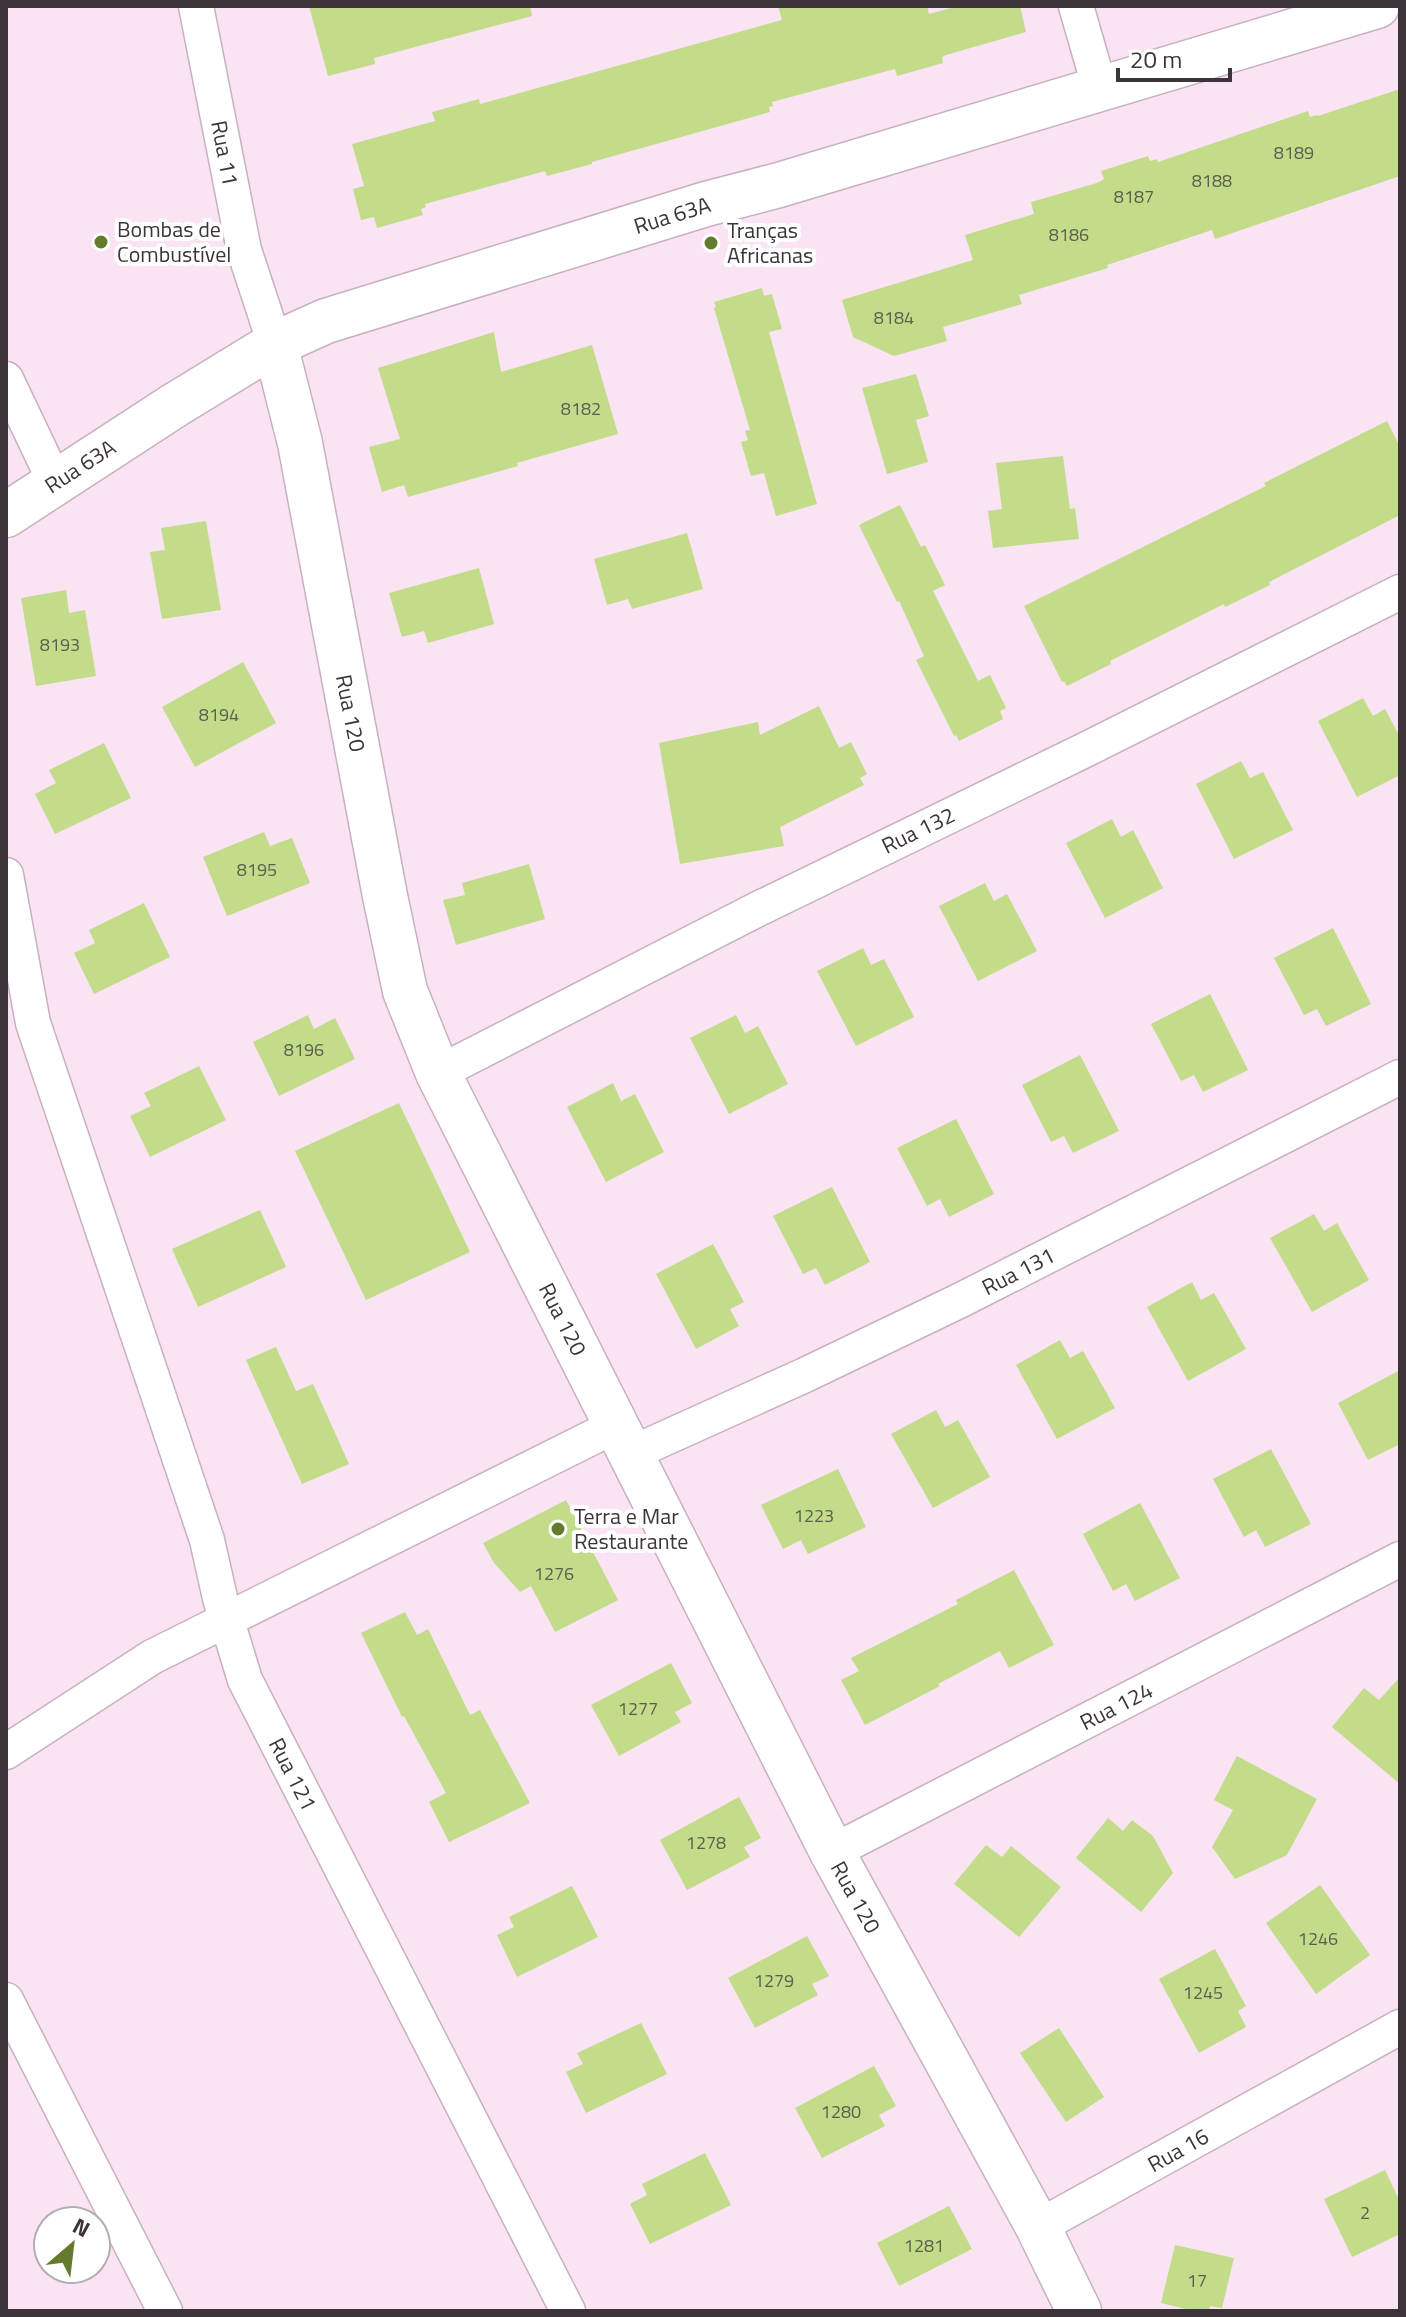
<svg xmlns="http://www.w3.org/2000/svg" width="1406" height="2317" viewBox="0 0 1406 2317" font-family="'Titillium Web',sans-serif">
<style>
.building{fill:#c2dc8a}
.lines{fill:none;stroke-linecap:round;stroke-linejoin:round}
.street-casing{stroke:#c7b1c1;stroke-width:37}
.secondary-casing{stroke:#c7b1c1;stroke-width:47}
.street{stroke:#fff;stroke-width:34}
.secondary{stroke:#fff;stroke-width:44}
.poi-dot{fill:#657b2c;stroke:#fff;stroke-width:3}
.labels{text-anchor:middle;stroke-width:8;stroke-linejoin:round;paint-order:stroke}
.number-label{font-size:18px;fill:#5e5e4f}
.street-label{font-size:22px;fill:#3d343b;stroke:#fff}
.poi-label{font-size:22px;fill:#3d343b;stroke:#fff;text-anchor:start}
</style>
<rect width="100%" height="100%" fill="#fae3f3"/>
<g class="building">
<path d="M309,6H530L532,16L374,58L375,64L328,76Z"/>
<path d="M778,6H927L929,14L959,6H1020L1026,32L946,55L942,57L943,63L897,76L895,69L772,102L773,106L769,107L770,112L592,162V164L547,176L545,171L425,204L426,207L421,209L423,215L377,228L374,217L361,220L353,189L364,186L352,144L435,121L432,112L479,99L480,104L782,20Z"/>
<path d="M1400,89V176L1215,239L1212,230L1107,265L1108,268L1019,295L1022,304L943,327L947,341L894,356L853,337L842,300L973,260L965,235L1034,214L1031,202L1097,183L1104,179L1101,171L1148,156L1150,161L1157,159L1158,162L1308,111L1310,117L1317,115L1318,116Z"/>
<path d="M762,288L764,296L772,294L782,329L769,332L817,504L776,516L764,473L751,476L741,442L748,440L745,431L750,430L714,308L716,307L714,302Z"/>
<path d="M494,332L501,372L592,345L618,434L517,463L518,466L408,497L404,485L382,492L369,447L400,439L378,368Z"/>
<path d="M916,374L929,416L916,420L928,462L887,474L862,388Z"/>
<path d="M1387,421L1400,447V515L1269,582L1270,585L1225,607L1224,604L1110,661L1111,664L1067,686L1064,681L1062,682L1024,606L1266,486L1264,483Z"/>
<path d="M1063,456L1070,509L1075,508L1079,539L993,548L988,511L1002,509L996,463Z"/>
<path d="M900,505L921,547L925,545L945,585L933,591L978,681L990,675L1006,708L1000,711L1003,719L959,741L956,735L954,736L916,660L924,656L899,601L897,602L859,525Z"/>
<path d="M206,521L221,610L162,619L150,552L165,550L161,528Z"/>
<path d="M687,533L703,589L632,609L628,599L607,605L594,559Z"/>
<path d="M479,568L494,624L428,643L424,631L402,637L389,593Z"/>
<path d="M66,590L69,613L85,610L96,676L36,686L21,598Z"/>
<path d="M243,662L276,723L195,767L162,707Z"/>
<path d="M1363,698L1373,716L1385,709L1400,737V775L1357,797L1318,721Z"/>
<path d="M819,706L839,748L851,742L867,774L860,778L864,785L780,827L784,846L680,864L659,743L758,722L760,735Z"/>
<path d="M104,743L131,798L55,834L35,794L56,783L49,770Z"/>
<path d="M1241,761L1250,778L1263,772L1293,830L1234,859L1196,784Z"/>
<path d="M1112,819L1121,837L1133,830L1163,888L1105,918L1066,843Z"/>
<path d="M264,832L270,846L292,838L310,883L227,916L203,857Z"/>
<path d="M529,864L545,919L456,945L443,900L465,895L462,883Z"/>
<path d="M985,883L994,901L1007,894L1037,951L978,981L939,906Z"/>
<path d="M144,903L170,957L94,994L74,953L95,943L89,930Z"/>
<path d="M1333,928L1371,1004L1326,1026L1317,1009L1304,1015L1274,958Z"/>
<path d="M863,948L871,965L884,959L914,1017L856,1046L817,971Z"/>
<path d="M1210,994L1248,1070L1203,1092L1194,1075L1181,1081L1151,1024Z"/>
<path d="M308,1015L314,1029L335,1018L355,1059L279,1096L253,1042Z"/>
<path d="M736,1015L745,1033L758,1026L788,1084L729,1114L690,1038Z"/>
<path d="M1080,1055L1119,1131L1073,1153L1064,1136L1051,1142L1022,1085Z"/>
<path d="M199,1066L226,1120L150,1157L130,1116L151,1106L144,1093Z"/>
<path d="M613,1083L621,1101L635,1094L664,1152L606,1182L567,1107Z"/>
<path d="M399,1103L470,1252L366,1300L295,1151Z"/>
<path d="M956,1119L994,1194L949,1217L940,1199L927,1206L897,1148Z"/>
<path d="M832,1187L870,1262L825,1285L816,1268L803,1274L773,1216Z"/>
<path d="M260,1210L286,1267L198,1307L172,1249Z"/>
<path d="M1314,1214L1324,1231L1337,1223L1369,1280L1312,1312L1270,1238Z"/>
<path d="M713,1244L744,1302L730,1309L739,1326L696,1349L656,1274Z"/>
<path d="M1192,1282L1201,1300L1214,1293L1246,1349L1188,1381L1147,1307Z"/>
<path d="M1060,1340L1070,1358L1083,1351L1115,1408L1057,1439L1016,1365Z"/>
<path d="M276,1347L296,1391L313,1384L349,1464L302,1484L246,1360Z"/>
<path d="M1400,1370V1444L1368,1460L1338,1403Z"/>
<path d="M936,1410L945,1427L958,1420L990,1477L933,1508L891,1434Z"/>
<path d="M1271,1449L1311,1524L1265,1547L1256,1530L1244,1537L1213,1479Z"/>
<path d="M838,1469L866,1527L808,1554L801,1540L783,1549L761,1505Z"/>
<path d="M566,1500L618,1600L555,1632L531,1586L520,1592L494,1563L483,1543Z"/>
<path d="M1140,1503L1180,1578L1135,1601L1126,1584L1113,1591L1083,1534Z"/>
<path d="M1014,1570L1054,1645L1009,1668L1000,1651L938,1684L940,1686L865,1725L841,1680L859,1671L851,1658L958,1604L956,1600Z"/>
<path d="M405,1612L417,1635L428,1629L470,1715L480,1710L530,1803L449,1842L429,1802L446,1793L404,1716L402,1717L361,1633Z"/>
<path d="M671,1663L692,1703L675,1712L681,1722L619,1756L591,1705Z"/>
<path d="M1400,1677V1784L1332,1727L1364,1688L1379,1700Z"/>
<path d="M1237,1756L1317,1799L1287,1855L1235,1879L1212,1847L1233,1810L1214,1800Z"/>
<path d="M739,1797L761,1838L744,1847L750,1857L687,1890L660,1840Z"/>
<path d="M1108,1818L1123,1831L1132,1820L1153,1836L1173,1873L1141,1912L1076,1858Z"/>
<path d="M986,1845L1002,1857L1011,1846L1061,1887L1019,1937L954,1884Z"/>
<path d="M1320,1885L1370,1955L1316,1994L1266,1923Z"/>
<path d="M572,1886L598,1937L517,1977L497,1935L514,1927L509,1917Z"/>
<path d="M807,1936L829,1976L812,1984L818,1995L755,2028L728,1978Z"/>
<path d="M1215,1949L1246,2006L1238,2011L1246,2027L1199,2053L1159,1979Z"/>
<path d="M641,2023L667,2074L586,2113L566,2072L583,2064L577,2053Z"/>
<path d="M1059,2028L1104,2097L1066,2122L1020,2053Z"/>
<path d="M874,2066L896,2106L879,2115L885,2126L822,2158L795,2108Z"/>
<path d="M705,2153L731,2205L650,2244L630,2204L647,2195L642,2184Z"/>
<path d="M1385,2170L1400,2202V2234L1352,2257L1324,2199Z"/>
<path d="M949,2206L972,2249L899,2286L877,2243Z"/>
<path d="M1175,2245L1234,2258L1222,2308L1210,2306L1209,2311H1194L1161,2303Z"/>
</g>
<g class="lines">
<g class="street-casing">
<g id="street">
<path d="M196,6L244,250L275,344"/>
<path d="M1076,6L1100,89"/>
<path d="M6,379L55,482"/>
<path d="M6,875L33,1023L207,1540L220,1598L245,1680L568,2311"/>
<path d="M438,1073L760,908L1087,749L1400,592"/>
<path d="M630,1454L805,1375L961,1300L1400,1077"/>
<path d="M6,1752L152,1657L617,1425"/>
<path d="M832,1852L1400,1559"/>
<path d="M6,2000L165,2311"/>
<path d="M1038,2227L1400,2027"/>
</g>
</g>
<g class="secondary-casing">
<g id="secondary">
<path d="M275,344L300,443L385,896L405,991L438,1073L832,1852L1038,2227L1079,2311"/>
<path d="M6,515L175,405L275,344L326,321L706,204L779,185L1377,6"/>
</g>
</g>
<use href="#street" class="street"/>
<use href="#secondary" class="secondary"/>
</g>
<g class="poi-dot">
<circle cx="101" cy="242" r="8"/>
<circle cx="711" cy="243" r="8"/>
<circle cx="558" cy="1529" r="8"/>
</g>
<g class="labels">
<g class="number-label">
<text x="1294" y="159">8189</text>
<text x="1212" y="187">8188</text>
<text x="1134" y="203">8187</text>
<text x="1069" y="241">8186</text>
<text x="894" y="324">8184</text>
<text x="581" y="415">8182</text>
<text x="60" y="651">8193</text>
<text x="219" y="721">8194</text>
<text x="257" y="876">8195</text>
<text x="304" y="1056">8196</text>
<text x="814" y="1522">1223</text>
<text x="554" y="1580">1276</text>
<text x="638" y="1715">1277</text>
<text x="706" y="1849">1278</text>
<text x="1318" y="1945">1246</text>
<text x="774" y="1987">1279</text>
<text x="1203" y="1999">1245</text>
<text x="841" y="2118">1280</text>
<text x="1365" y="2219">2</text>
<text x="924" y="2252">1281</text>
<text x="1197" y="2287">17</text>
</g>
<g class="street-label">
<text transform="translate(225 153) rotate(79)" y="8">Rua 11</text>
<text transform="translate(672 215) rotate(-17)" y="8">Rua 63A</text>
<text transform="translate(80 466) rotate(-33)" y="8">Rua 63A</text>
<text transform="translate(351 713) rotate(79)" y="8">Rua 120</text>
<text transform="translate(918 830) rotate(-26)" y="8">Rua 132</text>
<text transform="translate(1018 1271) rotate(-27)" y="8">Rua 131</text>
<text transform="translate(563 1319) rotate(63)" y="8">Rua 120</text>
<text transform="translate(1116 1706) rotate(-27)" y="8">Rua 124</text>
<text transform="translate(293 1774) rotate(63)" y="8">Rua 121</text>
<text transform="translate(856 1897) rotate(61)" y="8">Rua 120</text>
<text transform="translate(1178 2150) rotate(-29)" y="8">Rua 16</text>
</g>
<g class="poi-label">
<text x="117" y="237">Bombas de<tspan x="117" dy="25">Combustível</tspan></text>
<text x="727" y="238">Tranças<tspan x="727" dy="25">Africanas</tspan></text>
<text x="574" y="1524">Terra e Mar<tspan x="574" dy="25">Restaurante</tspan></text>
</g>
</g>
<rect width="1406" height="2317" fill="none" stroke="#3d343b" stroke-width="16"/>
<g transform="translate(72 2245) rotate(28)"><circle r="38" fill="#ffffff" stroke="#b1aeb1" stroke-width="2"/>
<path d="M0-6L14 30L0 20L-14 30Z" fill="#657b2c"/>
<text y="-12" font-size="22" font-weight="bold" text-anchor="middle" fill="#3d343b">N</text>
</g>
<path d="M1118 68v12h112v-12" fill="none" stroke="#3d343b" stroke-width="4"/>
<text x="1130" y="68" font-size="24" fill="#3d343b" stroke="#ffffff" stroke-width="6" paint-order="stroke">20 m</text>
</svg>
